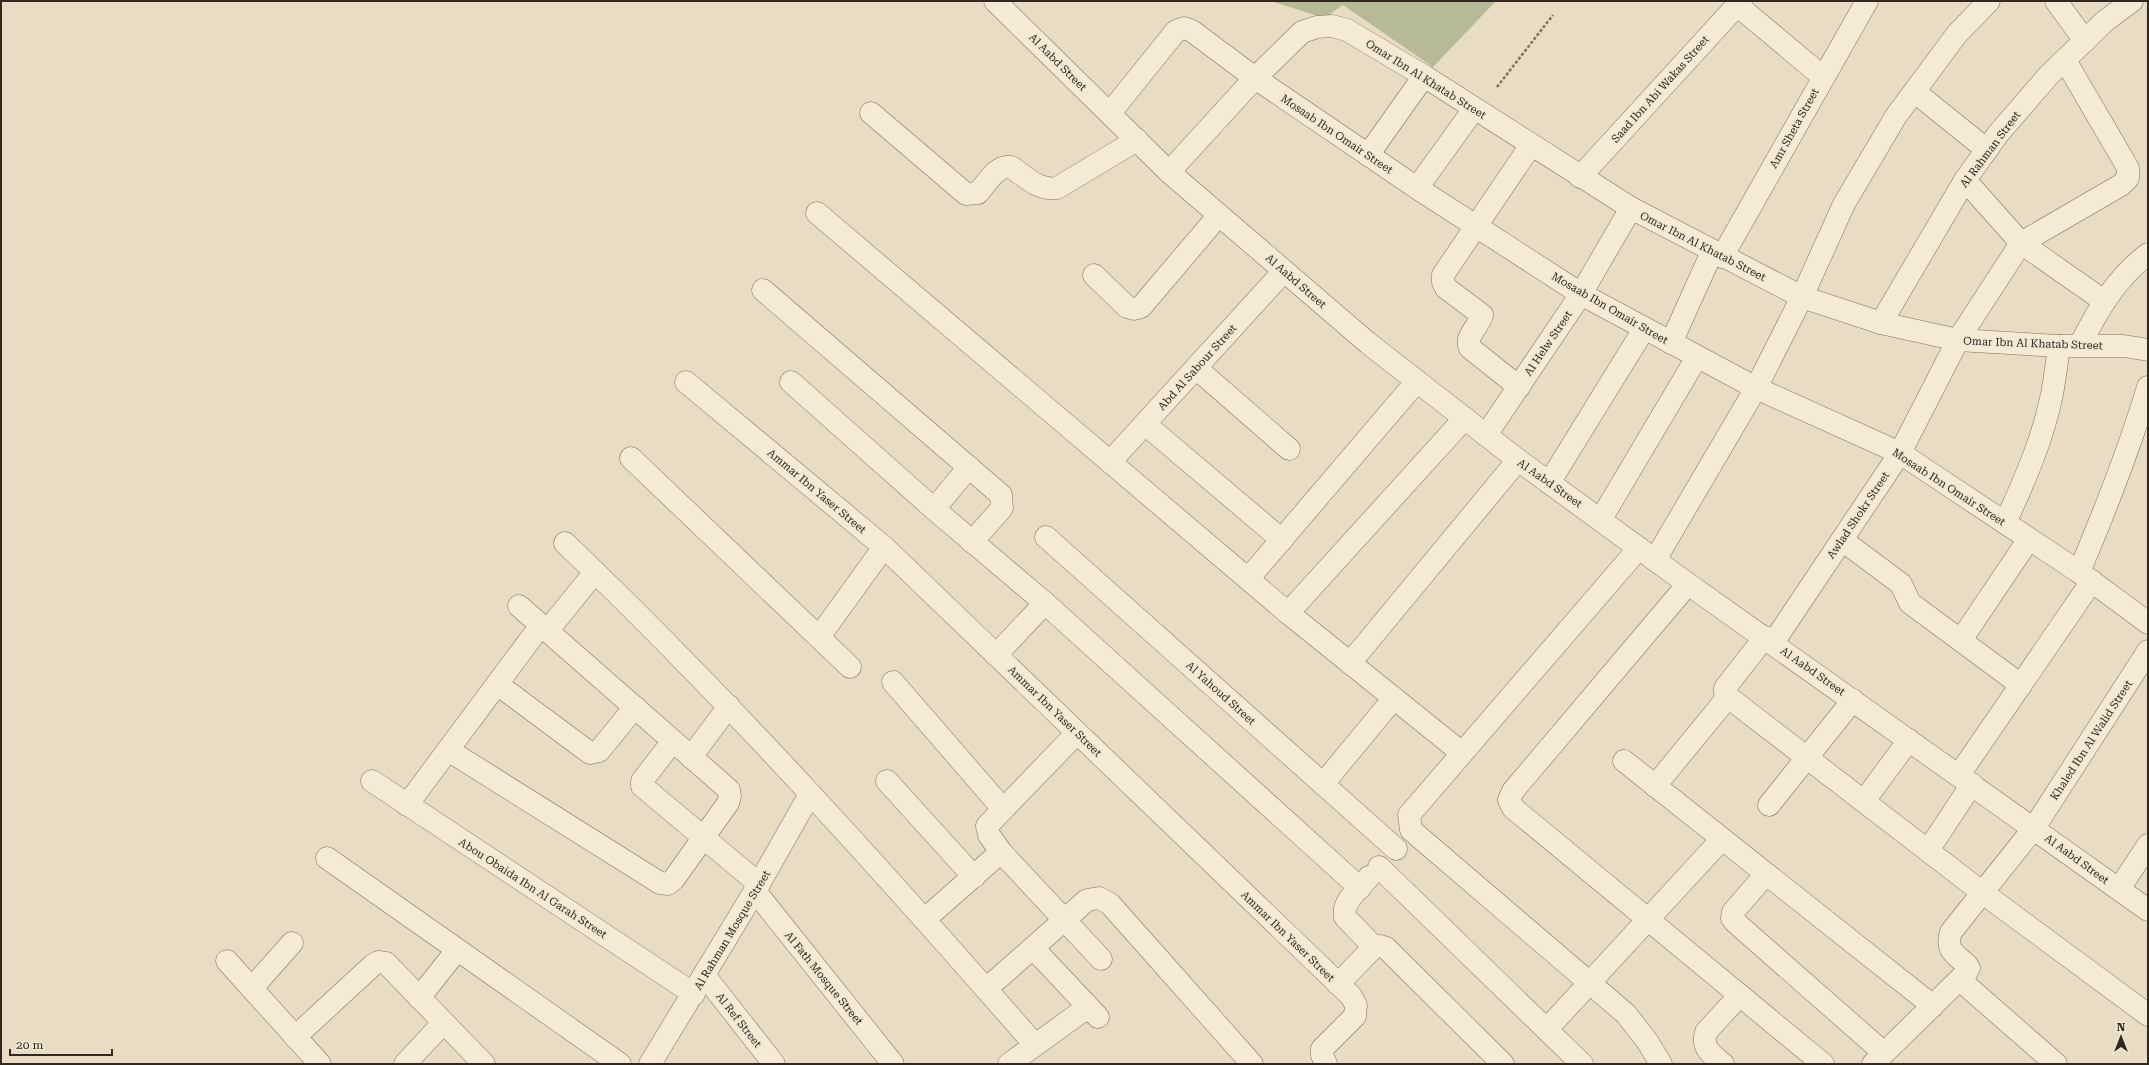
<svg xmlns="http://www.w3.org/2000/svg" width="2149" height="1065" viewBox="0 0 2149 1065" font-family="'Roboto Serif',serif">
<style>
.cemetery{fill:#b7ba97}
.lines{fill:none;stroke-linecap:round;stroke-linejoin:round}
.minor-casing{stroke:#806f5c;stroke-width:23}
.path{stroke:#806f5c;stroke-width:2.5;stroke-dasharray:3 2;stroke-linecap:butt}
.minor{stroke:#f4ead6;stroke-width:22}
.labels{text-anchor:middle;stroke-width:3.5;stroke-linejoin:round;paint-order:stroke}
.street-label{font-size:11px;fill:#32281f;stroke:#f1e7d2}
</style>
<rect width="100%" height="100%" fill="#e8dcc4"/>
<path class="cemetery" d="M1271,1H1496L1433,67L1343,5L1324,18Z"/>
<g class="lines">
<g class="minor-casing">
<g id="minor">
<path d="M995,1L1169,172L1368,343L1518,460L1688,584L2148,910"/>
<path d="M2056,1L2085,41"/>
<path d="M1737,5L1823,77"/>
<path d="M1915,92L1987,150"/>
<path d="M871,113L966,194L978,193C986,184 997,164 1011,167C1026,177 1039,191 1057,188L1137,140"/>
<path d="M1110,113L1176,31L1184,28L1192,31L1255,78L1417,188L1581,294L1756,388L1900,453L2079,572L2148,623"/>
<path d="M1368,155L1424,76"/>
<path d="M1169,172L1255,78L1302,32L1317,27L1332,26L1347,30L1424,76L1631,208L1802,297L1881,323L1958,340L2059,346H2124L2148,350"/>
<path d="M1580,177L1741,1"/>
<path d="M1965,180L2021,243L2104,301"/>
<path d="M1417,188L1474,109"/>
<path d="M817,213L1288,613L1462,753"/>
<path d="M1722,257L1867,1"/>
<path d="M1094,275L1127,307L1134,309L1141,307L1219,215"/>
<path d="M763,290L1001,495L1002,508L972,542"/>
<path d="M1881,323L1965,180L1998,134L2049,75L2105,21L2132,1"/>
<path d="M1671,343L1712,252"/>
<path d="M2080,345C2098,310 2116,278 2148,254"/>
<path d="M1196,368L1289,449"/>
<path d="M686,382L884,547L1351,996L1356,1005L1355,1016L1322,1049V1055L1326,1064"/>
<path d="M791,382L934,509L1045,603L1360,888"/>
<path d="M1519,387L1470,348C1464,336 1479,327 1482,315L1446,288L1443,282V275L1531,145"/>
<path d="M1145,424L1282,540"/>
<path d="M1486,435L1581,294L1631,208"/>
<path d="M631,458L850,667"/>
<path d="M1110,462L1284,271"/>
<path d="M1549,483L1644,329"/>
<path d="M934,509L969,467"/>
<path d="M1601,519L1697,357"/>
<path d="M2005,523C2024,482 2043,439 2052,394C2055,378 2057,362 2059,346"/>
<path d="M1046,537L1396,849"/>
<path d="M1842,540L1901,584L1910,603L2021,685"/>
<path d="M565,543C731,702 884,872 1035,1045"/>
<path d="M1639,548L1409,815L1411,830L1626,1014L1647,1041L1661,1064"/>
<path d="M1655,560L1756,388L1802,297L1844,204L1896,116L1957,34L1989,1"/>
<path d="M2079,572C2105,511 2129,450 2148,387"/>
<path d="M1248,579L1417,381"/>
<path d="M1688,584L1513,791L1509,800L1513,808L1823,1064"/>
<path d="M1288,613L1465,418"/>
<path d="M548,630L595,572"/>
<path d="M819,637L884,547"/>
<path d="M1765,637L1725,688V693L1728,697L1983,893L2148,1015"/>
<path d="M1961,640L2029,539"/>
<path d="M1773,643L1900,453L1958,340L2021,243L2121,185L2128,178V168L2065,60"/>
<path d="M996,655L1045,603"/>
<path d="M1350,663L1518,460"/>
<path d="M893,682L1003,809"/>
<path d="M497,684L590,753L599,751L635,707"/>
<path d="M1077,733L987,826L989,835L1001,852L1101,959"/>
<path d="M673,741L642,781V786L759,884"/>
<path d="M448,750L660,883L668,884L674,879L728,803L730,796L729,790L519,606"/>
<path d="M691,757L729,706"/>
<path d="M1624,761L1933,1006"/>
<path d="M1959,775L2092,581"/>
<path d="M372,781L694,994"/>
<path d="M887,781L974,877"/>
<path d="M1323,784L1394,698"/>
<path d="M1655,786L1728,697"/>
<path d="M1864,801L1909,740"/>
<path d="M407,805L541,625"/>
<path d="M1769,805L1853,700"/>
<path d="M1929,849L1972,784"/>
<path d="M327,858L620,1064"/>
<path d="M1379,867L1582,1064"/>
<path d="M1766,874L1733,912L1732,918L1735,922L1884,1053"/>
<path d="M1369,877C1360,888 1341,902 1345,917L1374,947"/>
<path d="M2119,889L2148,845"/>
<path d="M755,891L893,1064"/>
<path d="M925,919L1001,852"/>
<path d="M1033,948L1098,1017"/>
<path d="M227,961L320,1064"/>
<path d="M705,976L774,1064"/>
<path d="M1960,980L2056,1064"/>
<path d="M1338,984L1374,947L1380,946L1386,948L1503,1064"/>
<path d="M252,988L292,943"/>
<path d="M986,989L1087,900L1099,898L1110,904L1252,1064"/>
<path d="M419,998L457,950"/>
<path d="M1547,1029L1722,839"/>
<path d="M295,1037L373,965L378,962L386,963L484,1064"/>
<path d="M405,1064L443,1023"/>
<path d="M650,1064L759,884L810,794"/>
<path d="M1009,1064L1088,1007"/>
<path d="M1723,1064C1712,1055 1701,1048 1706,1032L1740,995"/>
<path d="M1873,1064L1966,973L1969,968L1967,965C1955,954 1945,950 1951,932L2034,828L2148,651"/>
</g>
</g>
<path class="path" d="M1497,87L1553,15"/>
<use href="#minor" class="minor"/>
</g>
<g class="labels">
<g class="street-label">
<text transform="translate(1058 62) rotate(45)" y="4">Al Aabd Street</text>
<text transform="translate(1426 79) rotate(32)" y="4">Omar Ibn Al Khatab Street</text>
<text transform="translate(1660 89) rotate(-48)" y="4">Saad Ibn Abi Wakas Street</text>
<text transform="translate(1794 128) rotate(-61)" y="4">Amr Sheta Street</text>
<text transform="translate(1337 134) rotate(34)" y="4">Mosaab Ibn Omair Street</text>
<text transform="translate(1990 149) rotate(-53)" y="4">Al Rahman Street</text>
<text transform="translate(1703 246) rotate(27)" y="4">Omar Ibn Al Khatab Street</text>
<text transform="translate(1296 281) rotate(41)" y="4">Al Aabd Street</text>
<text transform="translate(1610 308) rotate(30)" y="4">Mosaab Ibn Omair Street</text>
<text transform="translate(1548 343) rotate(-56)" y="4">Al Helw Street</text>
<text transform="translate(2033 343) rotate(2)" y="4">Omar Ibn Al Khatab Street</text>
<text transform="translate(1197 367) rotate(-48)" y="4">Abd Al Sabour Street</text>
<text transform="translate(1550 483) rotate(35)" y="4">Al Aabd Street</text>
<text transform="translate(1949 487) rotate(33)" y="4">Mosaab Ibn Omair Street</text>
<text transform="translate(817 491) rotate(40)" y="4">Ammar Ibn Yaser Street</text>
<text transform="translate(1858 515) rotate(-56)" y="4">Awlad Shokr Street</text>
<text transform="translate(1813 671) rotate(35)" y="4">Al Aabd Street</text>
<text transform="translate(1221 693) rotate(42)" y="4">Al Yahoud Street</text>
<text transform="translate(1055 711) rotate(44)" y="4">Ammar Ibn Yaser Street</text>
<text transform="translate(2091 740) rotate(-57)" y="4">Khaled Ibn Al Walid Street</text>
<text transform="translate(2077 859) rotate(36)" y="4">Al Aabd Street</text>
<text transform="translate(533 888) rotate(33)" y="4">Abou Obaida Ibn Al Garah Street</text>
<text transform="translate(732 930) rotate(-59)" y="4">Al Rahman Mosque Street</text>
<text transform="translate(1288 936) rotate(44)" y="4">Ammar Ibn Yaser Street</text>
<text transform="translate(824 978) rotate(51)" y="4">Al Fath Mosque Street</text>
<text transform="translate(739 1020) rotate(52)" y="4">Al Ref Street</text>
</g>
</g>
<rect width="2149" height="1065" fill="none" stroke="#32281f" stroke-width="4"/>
<g transform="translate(2121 1037)" stroke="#f1e7d2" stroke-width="3" paint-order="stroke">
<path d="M0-3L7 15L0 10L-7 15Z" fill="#32281f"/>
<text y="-6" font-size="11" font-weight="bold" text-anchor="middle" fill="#32281f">N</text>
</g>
<path d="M10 1049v6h102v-6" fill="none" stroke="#32281f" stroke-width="2"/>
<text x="16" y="1049" font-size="12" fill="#32281f" stroke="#f1e7d2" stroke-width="3" paint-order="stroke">20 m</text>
</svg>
